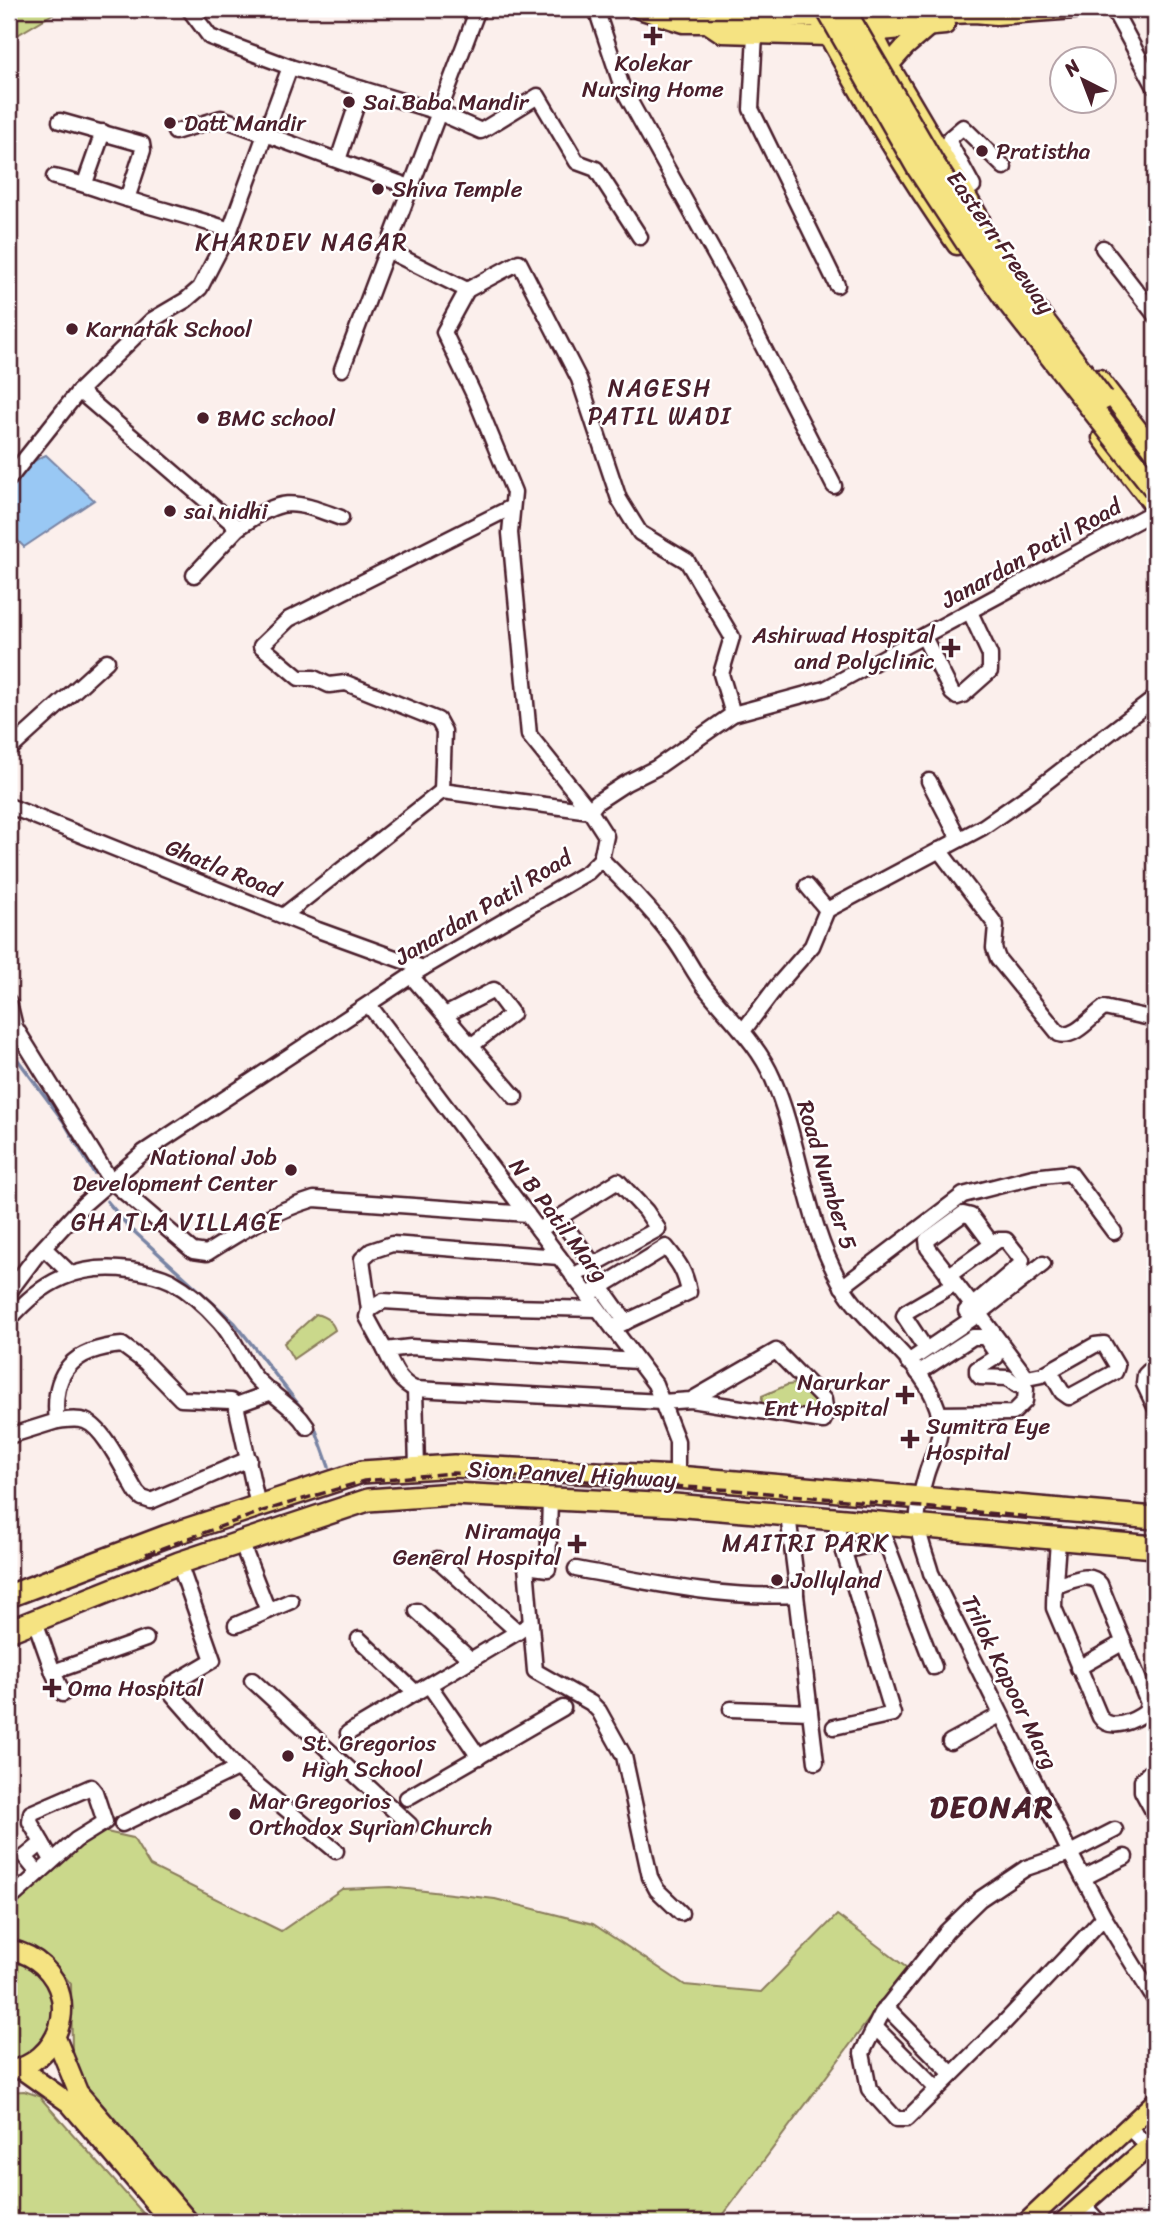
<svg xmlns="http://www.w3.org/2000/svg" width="1164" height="2231" viewBox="0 0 1164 2231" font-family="Sriracha,sans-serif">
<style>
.green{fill:#cad88b;stroke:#8a7c5b;stroke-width:2}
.water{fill:#99c8f4;stroke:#7984a4;stroke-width:2}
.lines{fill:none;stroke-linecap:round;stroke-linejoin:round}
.stream{stroke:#7984a4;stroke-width:3.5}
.minor-casing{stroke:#4a1f2b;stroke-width:19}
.major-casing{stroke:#4a1f2b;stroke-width:23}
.highway-casing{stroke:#4a1f2b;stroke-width:26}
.minor{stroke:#fff;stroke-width:14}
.major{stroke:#f5e382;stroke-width:18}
.highway{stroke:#f5e382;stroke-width:21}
.rail{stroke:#4a1f2b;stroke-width:3.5;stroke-dasharray:10 5;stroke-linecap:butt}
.highway-bridge-casing{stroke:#4a1f2b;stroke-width:26;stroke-linecap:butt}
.highway-bridge{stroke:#f5e382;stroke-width:21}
.poi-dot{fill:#4a1f2b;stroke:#fff;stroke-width:2.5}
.labels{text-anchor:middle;stroke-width:5;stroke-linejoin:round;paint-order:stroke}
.poi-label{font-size:23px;fill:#4a1f2b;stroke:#fff;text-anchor:start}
.street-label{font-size:23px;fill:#4a1f2b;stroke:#fff}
.neighbourhood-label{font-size:24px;letter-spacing:2px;fill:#4a1f2b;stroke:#fff}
.district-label{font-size:30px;font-weight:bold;letter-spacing:2px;fill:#4a1f2b;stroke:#fff}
</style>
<rect width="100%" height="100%" fill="#fbefec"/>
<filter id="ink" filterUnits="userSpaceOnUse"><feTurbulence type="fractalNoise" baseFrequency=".0143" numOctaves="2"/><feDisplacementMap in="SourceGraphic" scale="14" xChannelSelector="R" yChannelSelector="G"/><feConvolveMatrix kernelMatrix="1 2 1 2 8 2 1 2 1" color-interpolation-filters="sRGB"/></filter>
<g filter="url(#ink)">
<g class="green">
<path d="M9,9H61L9,40Z"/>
<path d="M316,1314C326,1317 332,1321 335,1330L293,1359L284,1343Z"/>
<path d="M803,1383L823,1408L821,1414L761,1410L762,1396L787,1385Z"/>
<path d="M102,1831L133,1838L150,1866L281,1931L342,1889L390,1887L495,1899L593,1924L685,1985L761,1992L837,1915L907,1968L718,2222H203L85,2087L72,2054L71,1984L58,1968L23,1943L9,1942V1906L73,1850Z"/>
<path d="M9,1958C19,1962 29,1965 37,1973C67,2003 49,2055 9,2062Z"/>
<path d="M24,2091L39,2096L151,2222H9V2092Z"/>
</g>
<path class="water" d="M46,455L94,500L24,547L9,532C9,520 6,502 10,491C16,474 31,461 46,455Z"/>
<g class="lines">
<g class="stream">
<path d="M9,1048L64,1122L94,1173"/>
<path d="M107,1201L128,1226L235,1323L306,1414"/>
<path d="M310,1420L314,1425L329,1467"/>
</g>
<g class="minor-casing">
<g id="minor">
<path d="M189,9L210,37L290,67L438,112L481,131L538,96L577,162L596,169L640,237"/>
<path d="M596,9L622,87L729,280L834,486"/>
<path d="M1113,9L1155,87"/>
<path d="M683,23L686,9"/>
<path d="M755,34L751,109L837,285"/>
<path d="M60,121L142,144L143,150L127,199"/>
<path d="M175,132L221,118L410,187"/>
<path d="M338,160L362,89"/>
<path d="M54,177C80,182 102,191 127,199C161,210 196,218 230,230"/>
<path d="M85,183L103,132"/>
<path d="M973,186L949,142L950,138L963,127L1004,167"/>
<path d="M1103,248L1155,315"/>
<path d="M387,250L467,290"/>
<path d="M342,369L478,9"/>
<path d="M79,391L238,528L194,575"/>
<path d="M9,479L79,391L152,320L186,300L200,288L230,230L290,67"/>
<path d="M512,507L289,619L261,646L299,678H314L329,685L346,683L438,720L444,731L442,791L590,811"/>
<path d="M238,528C284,497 289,499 341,518"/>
<path d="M924,637L952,693L957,697L963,695L990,671V655L970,612"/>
<path d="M9,750L107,661"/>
<path d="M929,781L959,839"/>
<path d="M9,806L318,930L423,968"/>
<path d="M590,811L529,735L510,533L514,492L475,397L444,332L467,290L519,262L579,379L619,499L640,533L687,561L732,637L721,674L733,714"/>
<path d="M939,850L996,925L994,948L998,959L1059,1034C1075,1039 1091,1017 1104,1008L1155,1019"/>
<path d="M601,859C626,884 651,909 672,937C684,952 692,970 704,986C727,1016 758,1043 773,1079C801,1145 805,1221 841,1284C867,1330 931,1364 940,1419C943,1437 931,1458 926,1475C922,1489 916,1512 918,1527C920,1542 927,1558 931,1573L1070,1853L1104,1917L1155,2000"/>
<path d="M807,886L827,910"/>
<path d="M283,916L442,791"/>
<path d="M411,976L515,1097"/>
<path d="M9,1002L15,1027L110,1180L193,1251L207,1253C243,1230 272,1212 314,1199L527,1214"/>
<path d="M369,1005L655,1384L677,1441V1477"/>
<path d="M445,1015L494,990L512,1014L471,1046"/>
<path d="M743,1031L777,986L812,946L827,910L983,827L1032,793L1155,698"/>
<path d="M559,1218L594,1265"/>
<path d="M539,1230L618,1181L646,1211L658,1229L573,1276"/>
<path d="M44,1248L71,1274"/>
<path d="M1043,1264L979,1314L1027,1378L1042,1375L1095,1345L1104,1344L1117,1366L1115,1372L1069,1397L1062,1392L1050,1371"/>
<path d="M948,1276L998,1240H1006L1022,1260L1021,1264L966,1311"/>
<path d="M601,1287L626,1322"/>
<path d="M842,1287L963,1195L1033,1177L1070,1173L1114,1232"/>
<path d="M9,1292L36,1256L84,1204L144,1152L423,968L588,872L601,859L606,836L590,811L597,802L626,783L656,768L733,714L825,689L1155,511"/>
<path d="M588,1295L666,1247C679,1263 685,1271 689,1292L613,1328"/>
<path d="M369,1310L362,1259L371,1251L392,1244L559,1257"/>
<path d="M9,1320C42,1281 78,1263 130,1270C143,1272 159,1275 171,1281C189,1291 206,1306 220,1322C234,1337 241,1359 254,1376C270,1395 293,1405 307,1427"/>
<path d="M921,1342L904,1316L906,1312L954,1284"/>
<path d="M385,1350L367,1317L369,1310L383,1301L466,1306L598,1309"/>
<path d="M637,1361L411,1347L385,1350C393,1366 398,1382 415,1389L662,1402L691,1400L776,1351L824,1400L826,1415L823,1421L691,1400"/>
<path d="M908,1362L979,1314L928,1248L927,1240L963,1214L971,1216L992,1244"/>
<path d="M1149,1371L1145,1375L1144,1384L1155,1407"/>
<path d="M918,1373L973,1337H985L996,1353V1357L977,1369V1373L980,1377L1008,1378L1017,1385"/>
<path d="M415,1389L417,1469"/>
<path d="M236,1405L272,1392"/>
<path d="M939,1414L1013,1413L1025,1401L1026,1389"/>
<path d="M57,1421C67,1420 76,1418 85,1421C105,1428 125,1474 137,1493L142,1498L151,1501L249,1459"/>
<path d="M9,1436L57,1421C51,1371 74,1349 122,1345L145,1362L181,1399L231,1401L236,1405L258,1506"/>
<path d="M550,1499L548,1569L526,1566L535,1671L591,1703L599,1711L624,1756L650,1877L657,1890L681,1913"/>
<path d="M879,1524L934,1667"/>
<path d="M844,1551L886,1541"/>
<path d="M437,1559L518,1632"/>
<path d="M179,1563L213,1660L172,1684L173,1695L237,1768L336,1851"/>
<path d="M576,1569C647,1582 723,1599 796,1595V1579L788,1515"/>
<path d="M1055,1586C1070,1582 1090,1570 1100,1584L1148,1703L1146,1712C1134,1721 1110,1732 1100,1717L1054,1608C1054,1585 1057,1562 1058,1539"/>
<path d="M796,1595L816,1762"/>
<path d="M268,1611L291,1601"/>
<path d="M417,1611L471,1660"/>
<path d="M35,1621L53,1672"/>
<path d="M236,1625L268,1611L241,1542"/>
<path d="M359,1639L416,1693"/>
<path d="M1078,1668L1124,1642"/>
<path d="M252,1680L410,1825"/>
<path d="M429,1685L479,1757"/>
<path d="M63,1694L53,1672L146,1639"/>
<path d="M731,1709L810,1712"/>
<path d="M834,1727L893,1714L834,1519"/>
<path d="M348,1733L531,1624"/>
<path d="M950,1742L1000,1715"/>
<path d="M1155,1770L1150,1772L1142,1780V1791L1155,1815"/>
<path d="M407,1798L563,1708"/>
<path d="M122,1824L237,1768"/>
<path d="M38,1873L25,1857L42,1843"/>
<path d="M1083,1878L1125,1857"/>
<path d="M9,1900L76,1840L105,1822L95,1792L91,1787L31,1813L30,1822L52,1860"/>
<path d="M1104,1917L1004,2023L907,2119H896L869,2089L862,2053L882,2013L947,1931L980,1899L1026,1868L1070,1853L1115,1830"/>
<path d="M886,2007L952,2074"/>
<path d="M875,2027L937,2089"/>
<path d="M1128,2127L1155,2153"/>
<path d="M1083,2205L1099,2222"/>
</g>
</g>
<g class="major-casing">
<g id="major">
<path d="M639,9L683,23H707L722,33L828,36L945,25"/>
<path d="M814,9C857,90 904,170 957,245"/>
<path d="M861,9L889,65L980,219"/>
<path d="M707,23L722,18L819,17L864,14L928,15L975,13L996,15L1075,9"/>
<path d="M889,65L905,47L928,27"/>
<path d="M1099,379L1155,452"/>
<path d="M1102,438L1155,507"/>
<path d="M9,1949C21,1952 33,1956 43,1966C81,2002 58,2062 9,2071"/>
<path d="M56,2038L78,2092L189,2222"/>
<path d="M21,2069L69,2103L171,2222"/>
<path d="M1027,2222L1155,2102"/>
<path d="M1063,2222L1155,2141"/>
</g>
</g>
<g class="highway-casing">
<g id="highway">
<path d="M9,1596L167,1536L362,1472L454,1466L677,1477L1155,1518"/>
<path d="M9,1631L179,1563L368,1500L453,1494L674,1505L1155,1547"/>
</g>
</g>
<use href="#minor" class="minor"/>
<use href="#major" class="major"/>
<use href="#highway" class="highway"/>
<path class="rail" d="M146,1554L263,1511L364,1481L453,1473L736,1490L1031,1517"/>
<g class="highway-bridge-casing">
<g id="highway-bridge">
<path d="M827,9L918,168L975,255L1008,302L1155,489"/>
<path d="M851,22L933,163L983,241L1103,399"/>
</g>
</g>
<use href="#highway-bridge" class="highway-bridge"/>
</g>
</g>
<g class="poi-dot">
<path d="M649.5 25.5h7v7h7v7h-7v7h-7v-7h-7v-7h7z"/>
<circle cx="349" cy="102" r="7"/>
<circle cx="170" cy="123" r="7"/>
<circle cx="982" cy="151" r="7"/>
<circle cx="378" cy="189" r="7"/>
<circle cx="72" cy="329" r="7"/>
<circle cx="203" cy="418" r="7"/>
<circle cx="170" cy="511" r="7"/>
<path d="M947.5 637.5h7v7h7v7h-7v7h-7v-7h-7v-7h7z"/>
<circle cx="291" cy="1170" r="7"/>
<path d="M901.5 1384.5h7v7h7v7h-7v7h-7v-7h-7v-7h7z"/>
<path d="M906.5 1428.5h7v7h7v7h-7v7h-7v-7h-7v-7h7z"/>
<path d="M573.5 1533.5h7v7h7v7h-7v7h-7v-7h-7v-7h7z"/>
<circle cx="777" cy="1580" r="7"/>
<path d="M48.5 1677.5h7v7h7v7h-7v7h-7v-7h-7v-7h7z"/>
<circle cx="288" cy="1756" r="7"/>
<circle cx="235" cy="1814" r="7"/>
</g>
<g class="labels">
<g class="poi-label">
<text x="653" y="71" text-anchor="middle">Kolekar<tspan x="653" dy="26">Nursing Home</tspan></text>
<text x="363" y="110">Sai Baba Mandir</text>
<text x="184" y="131">Datt Mandir</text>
<text x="996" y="159">Pratistha</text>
<text x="392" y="197">Shiva Temple</text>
<text x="86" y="337">Karnatak School</text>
<text x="217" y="426">BMC school</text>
<text x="184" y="519">sai nidhi</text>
<text x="935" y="643" text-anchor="end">Ashirwad Hospital<tspan x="935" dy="26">and Polyclinic</tspan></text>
<text x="277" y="1165" text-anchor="end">National Job<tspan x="277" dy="26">Development Center</tspan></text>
<text x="889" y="1390" text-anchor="end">Narurkar<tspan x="889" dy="26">Ent Hospital</tspan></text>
<text x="926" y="1434">Sumitra Eye<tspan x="926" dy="26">Hospital</tspan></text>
<text x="561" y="1539" text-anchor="end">Niramaya<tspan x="561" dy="26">General Hospital</tspan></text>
<text x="791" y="1588">Jollyland</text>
<text x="68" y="1696">Oma Hospital</text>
<text x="302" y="1751">St. Gregorios<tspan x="302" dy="26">High School</tspan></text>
<text x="249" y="1809">Mar Gregorios<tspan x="249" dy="26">Orthodox Syrian Church</tspan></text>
</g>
<g class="street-label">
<text transform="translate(1001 242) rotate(55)" y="8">Eastern Freeway</text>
<text transform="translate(1031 553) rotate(-29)" y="8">Janardan Patil Road</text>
<text transform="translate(223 868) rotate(22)" y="8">Ghatla Road</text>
<text transform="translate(483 907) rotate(-31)" y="8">Janardan Patil Road</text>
<text transform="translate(827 1175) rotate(73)" y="8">Road Number 5</text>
<text transform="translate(559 1220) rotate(53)" y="8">N B Patil Marg</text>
<text transform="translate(572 1474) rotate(3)" y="8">Sion Panvel Highway</text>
<text transform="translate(1010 1682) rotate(64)" y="8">Trilok Kapoor Marg</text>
</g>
<g class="neighbourhood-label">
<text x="302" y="250">KHARDEV NAGAR</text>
<text x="660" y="396">NAGESH<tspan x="660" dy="28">PATIL WADI</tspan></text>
<text x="177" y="1230">GHATLA VILLAGE</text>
<text x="806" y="1551">MAITRI PARK</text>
</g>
<g class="district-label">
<text x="992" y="1817">DEONAR</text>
</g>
</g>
<rect width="1164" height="2231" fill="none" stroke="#fff" stroke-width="35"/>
<rect x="18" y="18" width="1129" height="2196" fill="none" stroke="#4a1f2b" stroke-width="2.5" filter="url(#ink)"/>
<g transform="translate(1083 80) rotate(318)"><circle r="33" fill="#ffffff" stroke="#b7a5aa" stroke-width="2"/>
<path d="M0-5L12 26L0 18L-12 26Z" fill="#4a1f2b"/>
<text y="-10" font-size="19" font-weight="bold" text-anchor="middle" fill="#4a1f2b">N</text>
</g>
</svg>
